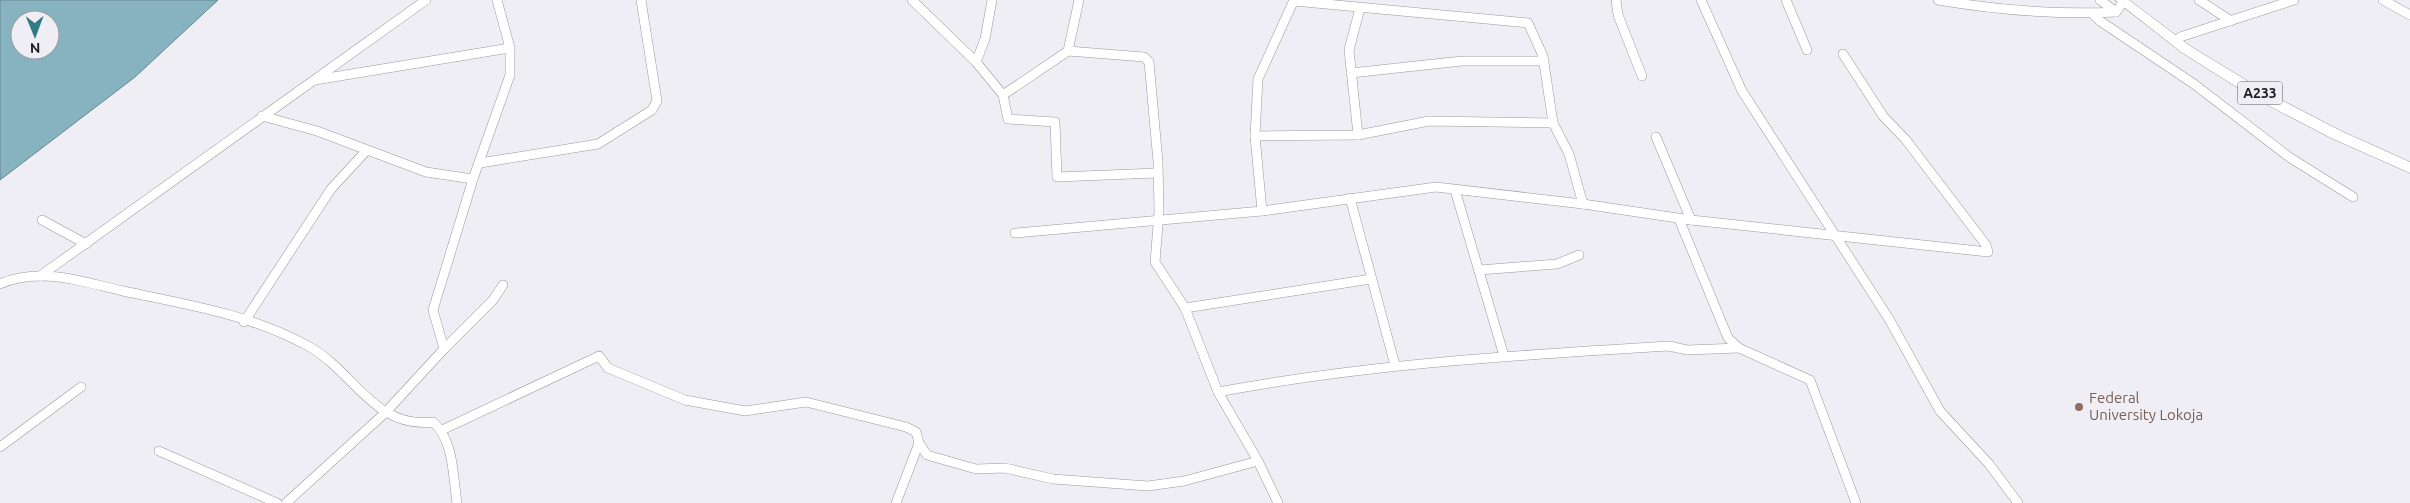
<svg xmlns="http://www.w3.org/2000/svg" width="2410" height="503" viewBox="0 0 2410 503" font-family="Ubuntu,sans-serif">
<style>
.water{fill:#87b3c1;stroke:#678690;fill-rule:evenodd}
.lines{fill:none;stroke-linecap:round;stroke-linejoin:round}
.minor-casing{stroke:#98999e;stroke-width:10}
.trunk-casing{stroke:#98999e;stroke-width:1}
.minor{stroke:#fff;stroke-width:9}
.trunk{fill:#fff;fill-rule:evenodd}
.education-dot{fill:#8d6e63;stroke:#eeeef4;stroke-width:2}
.labels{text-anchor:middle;stroke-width:5;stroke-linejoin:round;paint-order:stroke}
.shield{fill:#eeeef4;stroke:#5b5b5e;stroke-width:1}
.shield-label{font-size:14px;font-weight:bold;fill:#1c1c1e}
.education-label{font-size:15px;fill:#785e54;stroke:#eeeef4;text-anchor:start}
</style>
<rect width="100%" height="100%" fill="#eeeef4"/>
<path class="water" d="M0,0H218L135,77L0,180ZM20,20H50V50H20Z"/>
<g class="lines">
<g class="minor-casing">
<g id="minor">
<path d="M912,0L976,62L1003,95L1068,51L1144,57L1149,62L1158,162L1159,212L1155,262L1185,308L1218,392L1258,461L1278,503"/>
<path d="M1616,0L1618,15L1642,76"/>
<path d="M1701,0L1742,91L1889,319L1940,411L1989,464L2018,503"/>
<path d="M1786,0L1807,50"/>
<path d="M1938,0C1997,10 2056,15 2116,12L2123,2"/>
<path d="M2100,0L2116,12"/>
<path d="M2199,0L2231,21"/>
<path d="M2383,0L2410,15"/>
<path d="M1294,1L1528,23L1543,56L1553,123L1569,154L1583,204"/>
<path d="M2093,14L2100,21L2194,84L2289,157L2353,197"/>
<path d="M2180,37L2294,0"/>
<path d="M1068,51L1079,0"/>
<path d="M976,62L985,39L992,0"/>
<path d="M1351,73L1462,61H1543"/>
<path d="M315,80L510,48"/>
<path d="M1003,95L1008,119L1055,122L1057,177L1157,173"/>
<path d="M262,116L317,131L426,172L473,179"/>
<path d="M1358,135L1349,50L1360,8"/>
<path d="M1255,136L1358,135L1429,121L1553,123"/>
<path d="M1656,137L1691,220"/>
<path d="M480,163L598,144L652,110L657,101L641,0"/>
<path d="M1455,190L1504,356"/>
<path d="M1350,198L1395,365"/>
<path d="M1262,211L1255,136L1258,79L1294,0"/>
<path d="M1679,219L1728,338L1739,348L1810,380L1856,503"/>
<path d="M42,220L86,244"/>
<path d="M1015,233L1262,211L1436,187L1583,204L1691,220L1988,252L1986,245L1906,140L1883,116L1843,54"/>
<path d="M1479,270L1557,264L1579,255"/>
<path d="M40,276L426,0"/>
<path d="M0,284C13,278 27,276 41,276C69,276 96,285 123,291C185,304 253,315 308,346C355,372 374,429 433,422C454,440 453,477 457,503"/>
<path d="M1185,308L1371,279"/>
<path d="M244,322L331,189L367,150"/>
<path d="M444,349L493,300L503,285"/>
<path d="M1218,392C1367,364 1518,355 1669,346L1687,350L1739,348"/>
<path d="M442,430L599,356L608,368L685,400L745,411L806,402L906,427L916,432L919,443L927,455L976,469L1005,468L1053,479L1148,486L1184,481L1258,461"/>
<path d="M0,447L81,387"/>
<path d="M159,451L277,503"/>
<path d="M286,503L385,413L444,349L433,310L473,179L510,75V48L497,0"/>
<path d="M896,503L919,443"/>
</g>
</g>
<g class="trunk-casing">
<path id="trunk" d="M2115,0H2129L2190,46L2264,91L2341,131L2410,162V173L2331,138L2254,98L2181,52Z"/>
</g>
<use href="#minor" class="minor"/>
<use href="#trunk" class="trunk"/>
</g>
<circle class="education-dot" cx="2079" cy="407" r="5"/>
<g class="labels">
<rect class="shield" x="2237.5" y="81.5" width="45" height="23" rx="4"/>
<g class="shield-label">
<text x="2260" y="98">A233</text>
</g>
<g class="education-label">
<text x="2089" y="403">Federal<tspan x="2089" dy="17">University Lokoja</tspan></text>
</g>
</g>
<g transform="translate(35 35) rotate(179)"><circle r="24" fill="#eeeef4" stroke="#9a9a9e"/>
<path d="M0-4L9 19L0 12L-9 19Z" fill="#347a86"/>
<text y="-8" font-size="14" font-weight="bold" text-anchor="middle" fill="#1c1c1e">N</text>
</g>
</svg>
